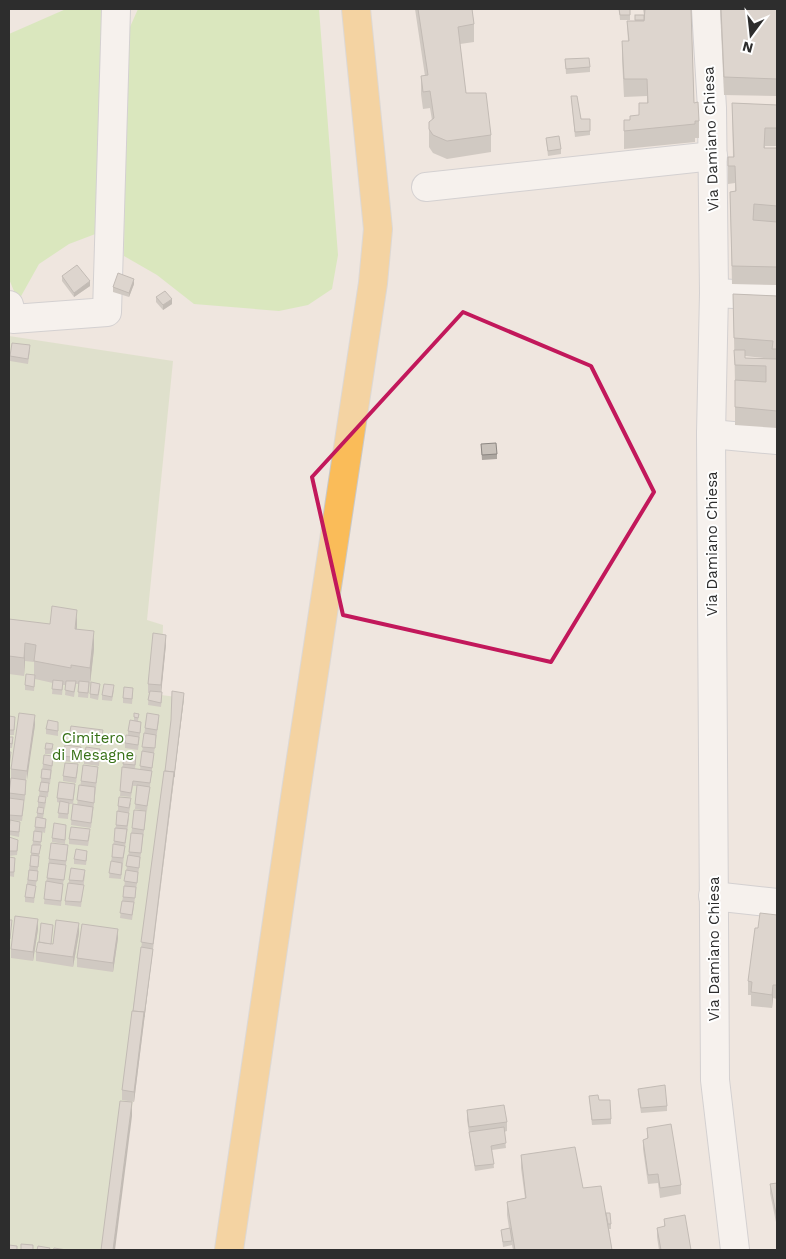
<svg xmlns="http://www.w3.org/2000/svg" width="786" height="1259" viewBox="0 0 786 1259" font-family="'Work Sans',sans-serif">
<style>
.green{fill:#c0e998}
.cemetery{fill:#cddab5}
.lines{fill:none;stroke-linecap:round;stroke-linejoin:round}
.minor-casing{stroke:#b3b7c1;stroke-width:30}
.major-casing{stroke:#c8c8c8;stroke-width:30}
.minor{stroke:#fff;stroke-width:28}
.major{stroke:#fabc59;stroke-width:28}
.wall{fill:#aca6a0;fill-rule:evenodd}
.shaded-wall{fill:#8c8782}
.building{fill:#c8c1ba;stroke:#8c8782}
.marked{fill:none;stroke:#c2185b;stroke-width:4;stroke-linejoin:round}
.labels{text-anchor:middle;stroke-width:4;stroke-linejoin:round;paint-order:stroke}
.street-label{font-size:15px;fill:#2d2d2d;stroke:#fff}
.park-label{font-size:15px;fill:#377116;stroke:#fff}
</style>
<rect width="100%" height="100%" fill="#efe6df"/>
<g class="green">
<path d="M66,9H104L98,233L69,244L39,264L20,298L16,296L9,279V34Z"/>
<path d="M138,9H319L338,255L332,289L308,305L279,311L194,304L157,275L124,256L126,36Z"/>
</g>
<path class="cemetery" d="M9,336L173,361L147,620L163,625L161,695L184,698L114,1250H9Z"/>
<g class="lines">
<g class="minor-casing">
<g id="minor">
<path d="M706,9L712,108L714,293L711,434L715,1080L735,1250"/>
<path d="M426,187L713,156"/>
<path d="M714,293L777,296"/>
<path d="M9,305L13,319L107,312L116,9"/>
<path d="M711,434L777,440"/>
<path d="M713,896L777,903"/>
</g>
</g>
<g class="major-casing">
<path id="major" d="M229,1250L296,791L373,283L378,229L356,9"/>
</g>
<use href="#minor" class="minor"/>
<use href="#major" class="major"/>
</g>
<g class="wall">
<path d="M415,9H472L474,24V42L460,44L466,93L491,135V152L447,159L433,153L429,147V122L432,120L430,108L423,109L421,94V76H425Z"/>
<path d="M619,9H630V20H620Z"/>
<path d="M643,9H691L694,103L699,121V138H695V142L624,149V120H630L639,115V103H647V96L624,97L622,59V41H628L627,21H635V15H644Z"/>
<path d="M720,9H777V96L724,95Z"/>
<path d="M565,59L590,67V72L566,74Z"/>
<path d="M571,96L581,119H590V135L575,137Z"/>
<path d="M732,103L777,105V146H765V148H777V285L732,284L730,192L735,191V183L728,184V157H733Z"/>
<path d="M546,138L561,149V154L548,156Z"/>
<path d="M62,276L90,286L74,297L62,281Z"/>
<path d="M134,284L129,297L113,292V287Z"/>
<path d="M733,294L777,296V428L735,425V382ZM745,356L772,359L745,358Z"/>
<path d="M156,297L172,304L163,310L156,302Z"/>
<path d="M30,350L28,364L10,361V356Z"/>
<path d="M481,444L497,454V459L482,460Z"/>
<path d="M9,619L77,629L94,649L88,698L78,697L79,684H76L74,697L65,695L66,685H63L62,695L52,694L53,683L35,679L34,691L25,690V685L34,675V662L25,661L24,676L9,674V679Z"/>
<path d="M166,644L161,692L162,697L161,707L148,705L149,693H148V684Z"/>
<path d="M100,688L98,700L90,698V694Z"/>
<path d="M114,690L112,701L102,700V695Z"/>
<path d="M133,693L132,704L123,703V698Z"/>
<path d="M184,698L144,1022L134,1102L122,1100V1090L165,771Z"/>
<path d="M134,713L139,714L138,721L141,726L138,750L125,748V743L128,735V731L134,720Z"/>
<path d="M9,716L15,722L14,735H9Z"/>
<path d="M159,720L154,753L147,811L135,809L137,786H133L131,797L120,796L123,764L136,760L135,769L140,770L145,728Z"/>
<path d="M35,725L26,780L25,800L9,798V792L11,778V769Z"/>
<path d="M58,727V736L46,734V729Z"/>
<path d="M103,735L101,746L69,742V737Z"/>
<path d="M9,737L13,742L12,748H9Z"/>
<path d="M53,744L52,754H45V749Z"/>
<path d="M81,752L80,763L63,761V756Z"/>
<path d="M100,754L99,766L84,764V759Z"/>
<path d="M53,761L50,784H49L48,797L39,796L43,764Z"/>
<path d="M78,769L76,783L63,781V776Z"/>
<path d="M98,772L91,828L71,825L73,804H69L68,819L58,818L60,803L57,802V798L75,789L73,804L77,805L81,781Z"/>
<path d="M9,798L24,804L22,821L9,820Z"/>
<path d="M38,802H46L45,808L38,807Z"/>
<path d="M131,803L129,813L118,811V806Z"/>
<path d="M37,813H44L43,818L46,823L45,833L42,832L34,903L25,902V897L35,827L37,817Z"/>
<path d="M146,816L132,920L120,918L132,828Z"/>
<path d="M129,818L121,879L109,878L116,825Z"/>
<path d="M9,826L20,827L19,837L9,835Z"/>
<path d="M66,829L65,844L52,842V838Z"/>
<path d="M90,834L88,846L69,844V839Z"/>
<path d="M9,837L18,845L17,855L9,856Z"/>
<path d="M68,850L63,885L61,906L44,904L49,859Z"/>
<path d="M87,855L86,865L74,864V859Z"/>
<path d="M9,857L15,863L14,877L9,876Z"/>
<path d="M85,874L81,907L65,905V901L69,884V880Z"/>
<path d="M777,915V999L773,998L772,1008L751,1006V995H748V981L758,928Z"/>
<path d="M38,929L33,961L11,958V949Z"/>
<path d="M53,929L51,944H53L79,933L73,967L36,961V952L39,942Z"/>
<path d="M118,938L113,972L77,967V958Z"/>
<path d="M638,1089L667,1106V1111L641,1113L638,1093Z"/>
<path d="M589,1096L599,1100L611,1119V1124L592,1125Z"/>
<path d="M467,1110L507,1122V1131L504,1132L506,1148L492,1150L494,1168L475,1171L467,1120Z"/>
<path d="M647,1128L681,1185V1194L660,1198L658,1183L648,1184L643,1149V1140L647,1139Z"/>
<path d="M521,1155L606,1213L611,1224V1229H609L612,1250H513L512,1245L503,1247L501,1230L509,1228L507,1215V1202L525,1198L521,1168Z"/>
<path d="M777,1183V1227L770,1193V1184Z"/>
<path d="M664,1219L691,1250H659L657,1237V1228L664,1227Z"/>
</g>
<g class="shaded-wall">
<path d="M134,279V284L129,297V293Z"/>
<path d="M90,281V286L74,297V293Z"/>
<path d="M172,299V304L163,310V305Z"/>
<path d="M77,610V627L75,646V629Z"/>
<path d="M94,631V649L90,685V668Z"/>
<path d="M166,635V644L161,695V685Z"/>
<path d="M25,643V661L24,676V658Z"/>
<path d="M184,693V698L134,1102V1092L144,1012L153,949Z"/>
<path d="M35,715V725L27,780V771Z"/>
<path d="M38,919V929L33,961V952Z"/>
<path d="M79,923V933L73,967V957Z"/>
<path d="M118,929V938L113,972V963Z"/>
<path d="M773,985V998L772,1008V995Z"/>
<path d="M132,1102V1116L115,1250H113Z"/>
</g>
<g class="building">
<path d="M418,9H472L474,24L458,27L466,93H486L491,135L447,141L433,135L429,129V122L434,118L430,91L423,92L421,76L428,75Z"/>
<path d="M619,9H630V15H620Z"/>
<path d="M645,9H691L694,103L698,102L699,121H695V124L624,131V120H630V116L639,115V103H648L647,79H624L622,41H629L627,21H644Z"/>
<path d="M721,9H777V79L724,77Z"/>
<rect x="635" y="15" width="9" height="5"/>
<path d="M589,58L590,67L566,69L565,59Z"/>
<path d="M571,96H577L581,119H590V131L575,132Z"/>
<path d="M732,103L777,105V128H765L764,148H777V206L754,204L753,220L777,222V267L732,266L730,192L736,191L735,166H728V157H734Z"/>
<path d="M559,136L561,149L548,151L546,138Z"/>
<path d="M77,265L90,281L74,293L62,276Z"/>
<path d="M118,273L134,279L129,293L113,287Z"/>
<path d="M165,291L172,299L163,305L156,297Z"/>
<path d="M733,294L777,296V349H772L773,341L734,338Z"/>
<path d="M12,343L30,345L28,359L10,356Z"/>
<path d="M734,350H745V358L777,359V411L735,407V380L766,382V366L735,365Z"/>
<path d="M496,443L497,454L482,455L481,444Z"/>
<path d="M52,606L77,610L75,629L94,631L90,668L71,665V668L34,661L36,645L25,643L24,658L9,656V619L50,624Z"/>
<path d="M153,633L166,635L161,685L148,684Z"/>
<path d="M26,674L35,675L34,687L25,685Z"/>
<path d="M53,680L63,681L62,690L52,689Z"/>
<path d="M66,681H76L74,692L65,690Z"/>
<path d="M79,681L89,682L88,693L78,692Z"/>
<path d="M91,682L100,684L98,695L90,694Z"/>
<path d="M104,684L114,685L112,697L102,695Z"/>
<path d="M124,687L133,688L132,699L123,698Z"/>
<path d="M150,691L162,692L161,703L148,700Z"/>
<path d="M172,691L184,693L174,777V772L165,771L171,720Z"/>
<path d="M19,713L35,715L27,771L11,769Z"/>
<path d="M134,713L139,714L138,718L134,717Z"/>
<path d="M147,713L159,715L157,730L145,728Z"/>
<path d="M9,716L15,717L14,730H9Z"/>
<path d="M48,720L58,722V731L46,729Z"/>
<path d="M130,720L141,722L140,733L128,731Z"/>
<path d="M71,726L103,730L101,741L69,737Z"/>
<path d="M144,733L156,735L155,748L142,747Z"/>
<path d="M126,735L139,737L138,745L125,743Z"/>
<path d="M9,737H13L12,744L9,743Z"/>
<path d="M46,743L53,744L52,749H45Z"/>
<path d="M65,745L81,747L80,758L63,756Z"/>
<path d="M86,747L100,749L99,761L84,759Z"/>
<path d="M142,751L154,753L152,768L140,766Z"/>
<path d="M9,752H11L9,767Z"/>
<path d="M124,753L136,755L135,765L123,764Z"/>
<path d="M44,755L53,756L52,766L43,764Z"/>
<path d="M65,763L78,764L76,778L63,776Z"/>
<path d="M83,765L98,767L96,783L81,781Z"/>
<path d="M122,767L152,771L150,783L133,781L131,793L120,791Z"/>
<path d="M42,769L51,770L50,779L41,778Z"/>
<path d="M164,771L174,772L153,944L141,942Z"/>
<path d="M11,778L26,780L25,795L9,793Z"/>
<path d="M41,782L49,783L48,792L39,791Z"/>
<path d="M59,782L75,784L73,800L57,798Z"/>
<path d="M79,785L95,787L94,803L77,800Z"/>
<path d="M137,785L150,787L147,806L135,804Z"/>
<path d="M39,796L46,797L45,803L38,802Z"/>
<path d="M119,797L131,798L129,808L118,806Z"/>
<path d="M9,798L24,800L22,816L9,815Z"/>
<path d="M60,801L69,803L68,814L58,813Z"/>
<path d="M73,804L93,807L91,823L71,820Z"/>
<path d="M38,807L44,808L43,814L37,813Z"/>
<path d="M134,810L146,811L144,830L132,828Z"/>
<path d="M117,811L129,813L127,826L116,825Z"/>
<path d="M36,817L46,819L45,828L35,827Z"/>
<path d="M10,820L20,822L19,832L9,831Z"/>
<path d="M54,823L66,825L65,840L52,838Z"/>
<path d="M71,827L90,829L88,841L69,839Z"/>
<path d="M115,828L127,829L125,843L114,841Z"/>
<path d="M34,831L42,832L41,842L33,841Z"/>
<path d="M131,833L143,834L141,853L129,852Z"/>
<path d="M9,837L18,840L17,851H9Z"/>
<path d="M51,843L68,845L66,861L49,859Z"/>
<path d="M113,844L125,846L123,858L112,857Z"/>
<path d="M32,845H41L39,854L31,853Z"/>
<path d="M76,849L87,851L86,861L74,859Z"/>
<path d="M31,855L39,856L38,867L30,866Z"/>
<path d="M128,855L140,857L139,868L126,866Z"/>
<path d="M9,857L15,858L14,872H9Z"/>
<path d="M111,861L122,863L121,875L109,873Z"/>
<path d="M49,863L66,865L64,880L47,878Z"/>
<path d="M71,868L85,870L83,881L69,880Z"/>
<path d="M29,870L38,871L37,881L28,880Z"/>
<path d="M126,870L138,872L137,883L124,881Z"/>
<path d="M46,881L63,884L61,901L44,899Z"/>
<path d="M68,883L84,885L81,902L65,901Z"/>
<path d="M27,884L36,886L34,898L25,897Z"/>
<path d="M124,886L136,887L135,898L123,897Z"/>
<path d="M122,901L134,902L132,915L120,913Z"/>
<path d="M760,913L777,915V985H773L772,995L751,992L752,982L748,981L755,928H758Z"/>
<path d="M15,916L38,919L33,952L11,949Z"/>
<path d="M9,920H12L10,939H9Z"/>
<path d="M56,920L79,923L73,957L36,952L38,942L53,944Z"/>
<path d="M41,923L53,925L51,944L39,942Z"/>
<path d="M82,924L118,929L113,963L77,958Z"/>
<path d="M141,947L153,949L144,1017V1012L133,1011Z"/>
<path d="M132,1011L144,1012L134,1092L122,1090Z"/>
<path d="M665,1085L667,1106L641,1108L638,1089Z"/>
<path d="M598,1095L599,1100H610L611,1119L592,1120L589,1096Z"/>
<path d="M120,1101L132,1102L113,1250H101Z"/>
<path d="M504,1105L507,1122L469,1127L467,1110Z"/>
<path d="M671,1124L681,1185L660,1188L658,1174L648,1175L643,1140L648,1138L647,1128Z"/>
<path d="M504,1127L506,1143L491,1146L494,1164L475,1166L469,1132Z"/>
<path d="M575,1147L583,1188L601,1186L612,1250H515L507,1202L526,1198L521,1155Z"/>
<path d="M777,1183V1218L770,1184Z"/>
<path d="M606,1213H610L611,1224H608Z"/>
<path d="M685,1215L691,1250H661L657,1228L665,1226L664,1219Z"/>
<path d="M510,1228L512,1241L503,1242L501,1230Z"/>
<path d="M21,1244L33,1245V1250H21Z"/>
<path d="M9,1245L17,1246V1250H9Z"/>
<path d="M38,1246L50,1248L49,1250H37Z"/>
<path d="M54,1248L67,1250H53Z"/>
</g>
<path d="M0 0H786V1259H0ZM463,312L591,366L654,492L551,662L343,615L312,477Z" fill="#efe6df" fill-opacity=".55" fill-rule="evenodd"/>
<path class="marked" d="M463,312L591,366L654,492L551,662L343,615L312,477Z"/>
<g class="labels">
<g class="street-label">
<text transform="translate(711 139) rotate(-92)" y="5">Via Damiano Chiesa</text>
<text transform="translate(712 544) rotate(-90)" y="5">Via Damiano Chiesa</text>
<text transform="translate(714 949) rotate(-90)" y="5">Via Damiano Chiesa</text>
</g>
<g class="park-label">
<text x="93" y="743">Cimitero<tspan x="93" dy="17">di Mesagne</tspan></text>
</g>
</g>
<rect width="786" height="1259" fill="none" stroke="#2d2d2d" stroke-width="20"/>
<g transform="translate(751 35) rotate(195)" stroke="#ffffff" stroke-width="4" paint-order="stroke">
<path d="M0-4L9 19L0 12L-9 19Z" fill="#2d2d2d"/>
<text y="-8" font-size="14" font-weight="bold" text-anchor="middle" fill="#2d2d2d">N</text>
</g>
</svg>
